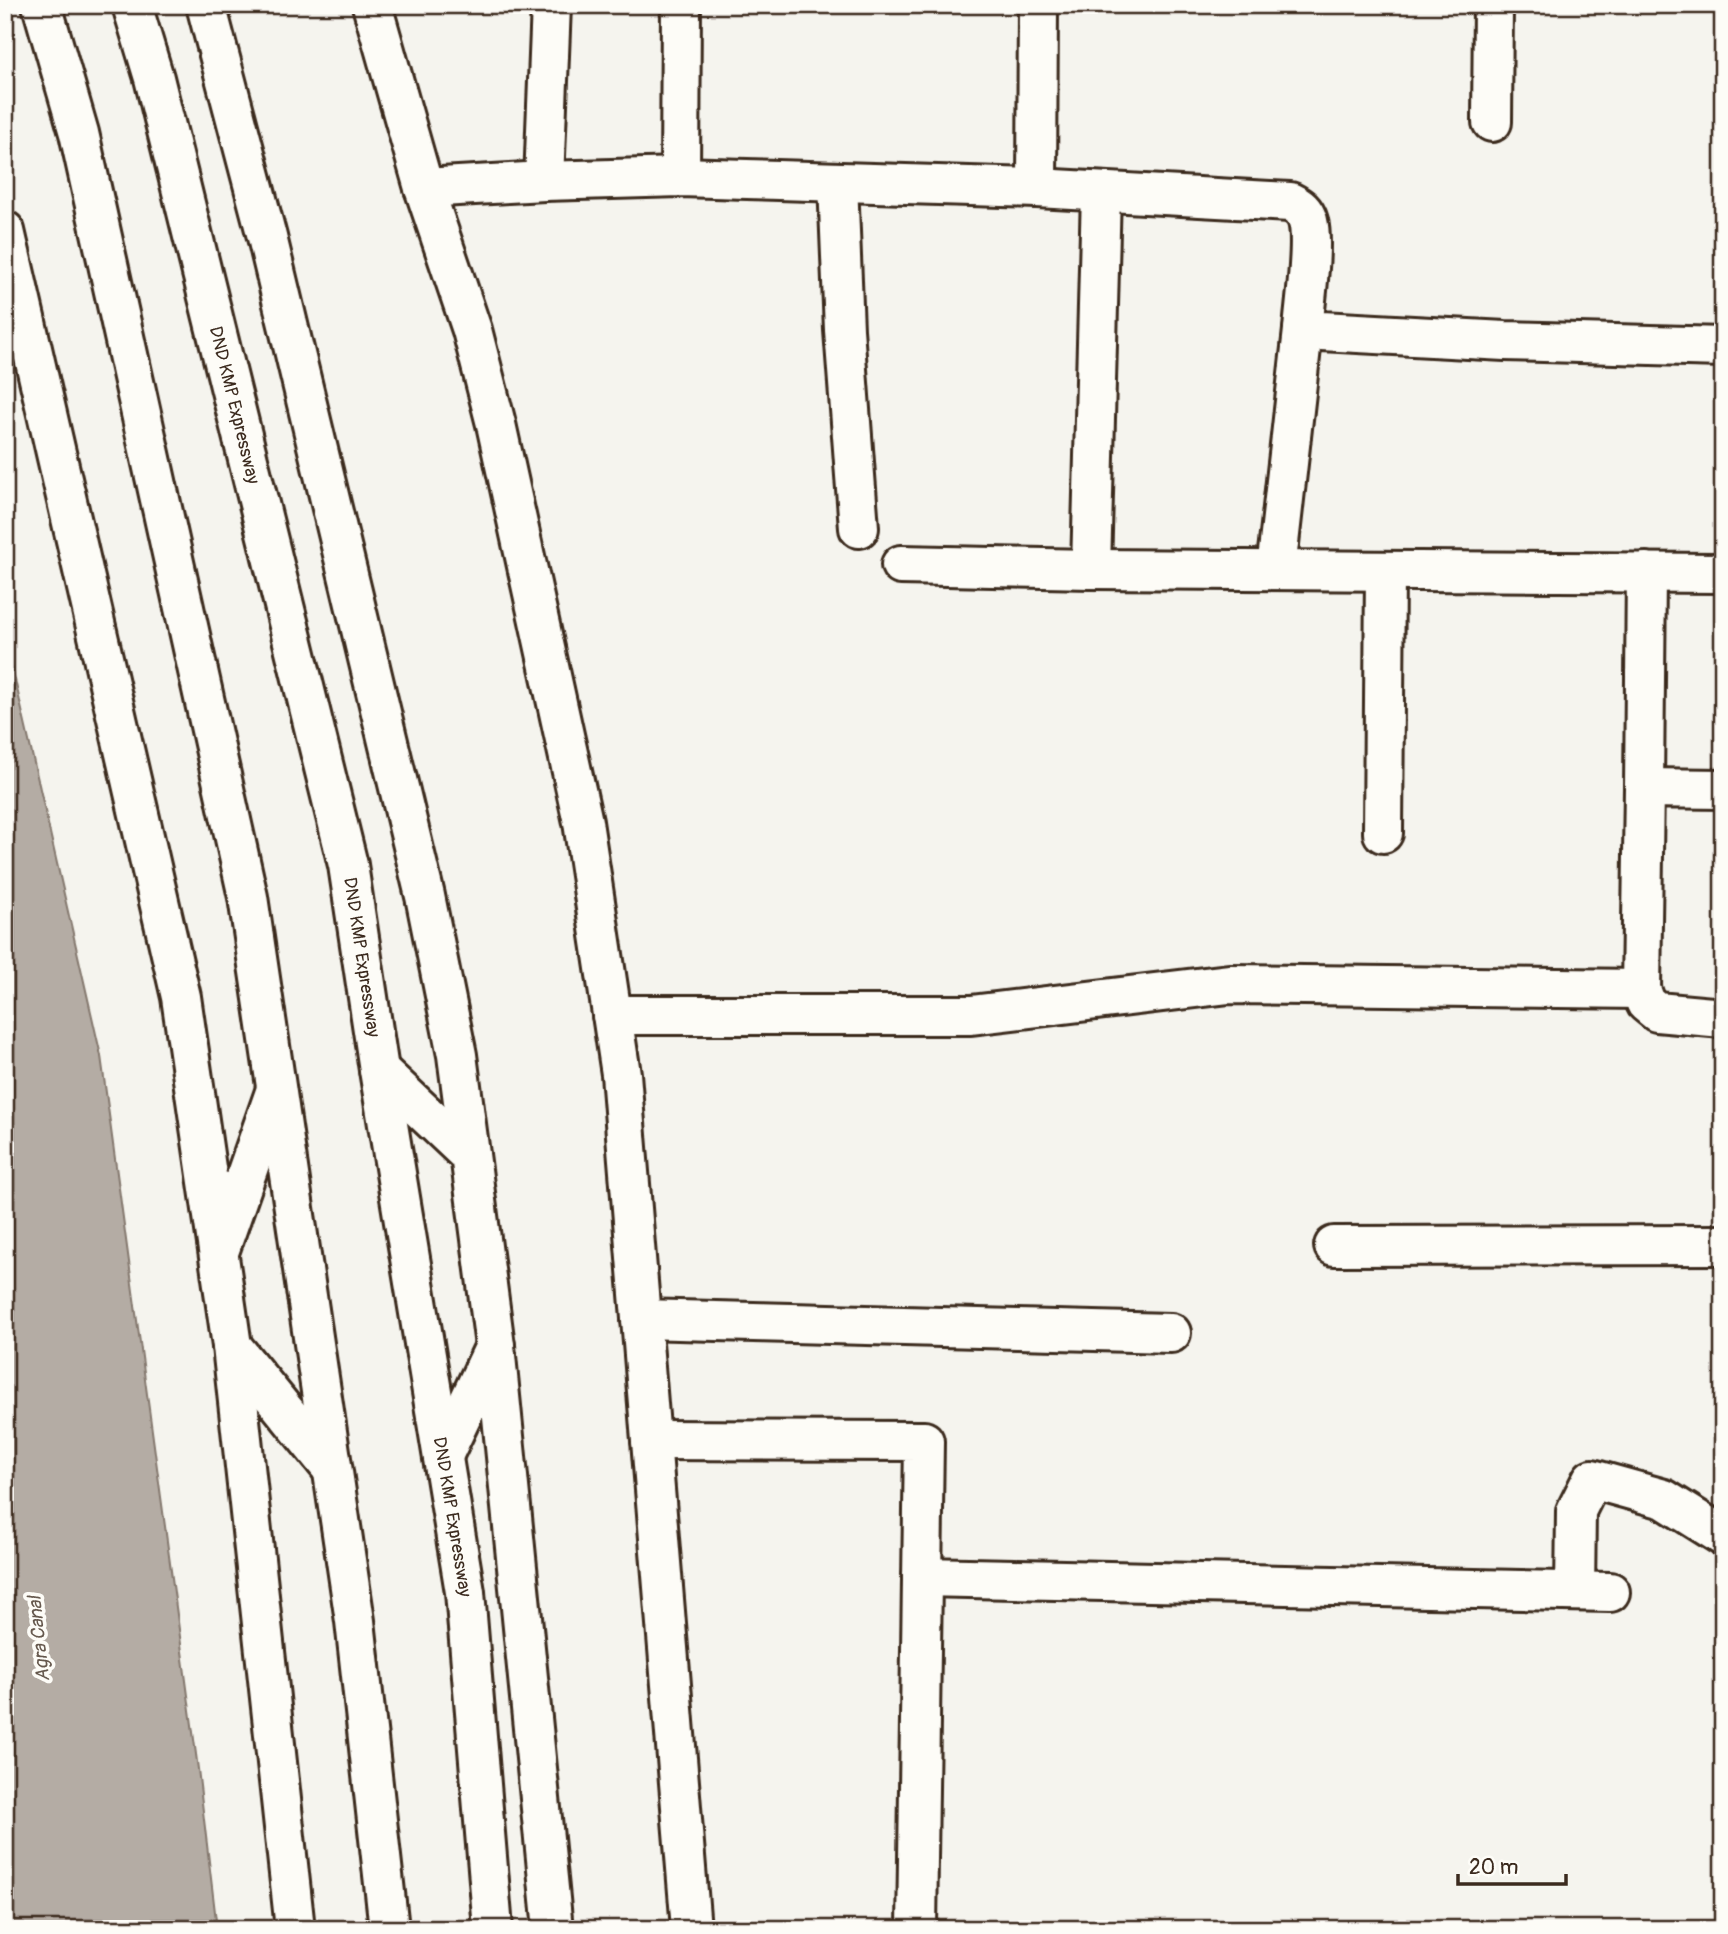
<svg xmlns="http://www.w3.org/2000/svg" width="1728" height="1934" viewBox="0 0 1728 1934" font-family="Pangolin,sans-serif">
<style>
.water{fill:#b4aca4;stroke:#84786e;stroke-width:2}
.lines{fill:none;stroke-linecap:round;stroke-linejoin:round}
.minor-casing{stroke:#3b2a1e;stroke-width:44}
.highway-casing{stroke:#3b2a1e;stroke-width:44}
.minor{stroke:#fdfcf7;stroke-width:38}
.highway{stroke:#fdfcf7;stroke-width:38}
.labels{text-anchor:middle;stroke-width:7;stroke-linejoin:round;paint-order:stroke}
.street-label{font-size:18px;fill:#3b2a1e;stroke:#fdfcf7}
.water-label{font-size:19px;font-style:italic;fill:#65584d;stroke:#fdfcf7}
</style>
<rect width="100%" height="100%" fill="#f5f4ee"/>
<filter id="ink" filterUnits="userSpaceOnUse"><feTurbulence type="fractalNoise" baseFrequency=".0143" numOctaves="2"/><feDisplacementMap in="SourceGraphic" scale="14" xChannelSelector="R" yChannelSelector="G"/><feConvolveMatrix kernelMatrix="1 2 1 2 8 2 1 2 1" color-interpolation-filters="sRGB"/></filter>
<g filter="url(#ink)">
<path class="water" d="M5,636L101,1056L198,1769L217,1929H5Z"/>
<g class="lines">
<g class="minor-casing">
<g id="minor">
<path d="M206,5L267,237L425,896L457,1055L495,1346L553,1929"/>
<path d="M372,5L424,188L472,330L496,424L583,822L621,1074L691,1929"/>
<path d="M1492,122L1493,5"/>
<path d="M680,177L681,5"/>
<path d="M544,181L551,5"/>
<path d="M838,182L844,330L859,528"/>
<path d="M424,188L544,181L680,177L1037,188L1290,202C1300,207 1305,211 1308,221C1314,244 1305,304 1303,330L1505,341L1723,347"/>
<path d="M1037,188L1038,5"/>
<path d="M5,231L181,997L232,1346L295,1929"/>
<path d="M901,565L1091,569L1723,573"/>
<path d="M1091,569L1101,193"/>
<path d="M1276,570L1303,330"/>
<path d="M1644,788L1646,572"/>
<path d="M1723,789L1644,788L1641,989L1646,1003L1657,1012L1723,1018"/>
<path d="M1383,833L1385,571"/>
<path d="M612,1015H971L1229,984L1641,989"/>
<path d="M1334,1246L1723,1245"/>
<path d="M641,1319L1171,1333"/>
<path d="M651,1440L924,1441L917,1929"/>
<path d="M922,1577L1610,1592"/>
<path d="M1575,1591L1576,1511L1592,1479L1664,1499L1723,1536"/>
</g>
</g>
<g class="highway-casing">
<g id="highway">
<path d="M42,5L79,133L248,897L355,1621L389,1929"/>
<path id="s1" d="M132,5L154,78L348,865L379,1070L465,1592L493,1929"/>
<path d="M379,1070L470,1156"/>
<path d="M219,1252L275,1092"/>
<path d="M232,1346L332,1469"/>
<path d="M443,1456L495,1346"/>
</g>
</g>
<use href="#minor" class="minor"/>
<use href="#highway" class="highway"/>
</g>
</g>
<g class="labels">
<g class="street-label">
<text dy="6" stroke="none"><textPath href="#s1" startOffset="413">DND KMP Expressway</textPath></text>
<text dy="6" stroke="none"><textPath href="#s1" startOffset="980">DND KMP Expressway</textPath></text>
<text dy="6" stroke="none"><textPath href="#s1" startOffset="1547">DND KMP Expressway</textPath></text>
</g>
<g class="water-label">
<text transform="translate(38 1639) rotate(-96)" y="7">Agra Canal</text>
</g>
</g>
<rect width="1728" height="1934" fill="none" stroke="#fdfcf7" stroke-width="28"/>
<rect x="14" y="14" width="1700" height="1906" fill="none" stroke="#3b2a1e" stroke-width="2.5" filter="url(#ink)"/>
<path d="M1458 1874v10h108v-10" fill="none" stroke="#3b2a1e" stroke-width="3.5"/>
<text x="1469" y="1874" font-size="21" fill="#3b2a1e" stroke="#fdfcf7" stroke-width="5" paint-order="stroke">20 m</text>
</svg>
